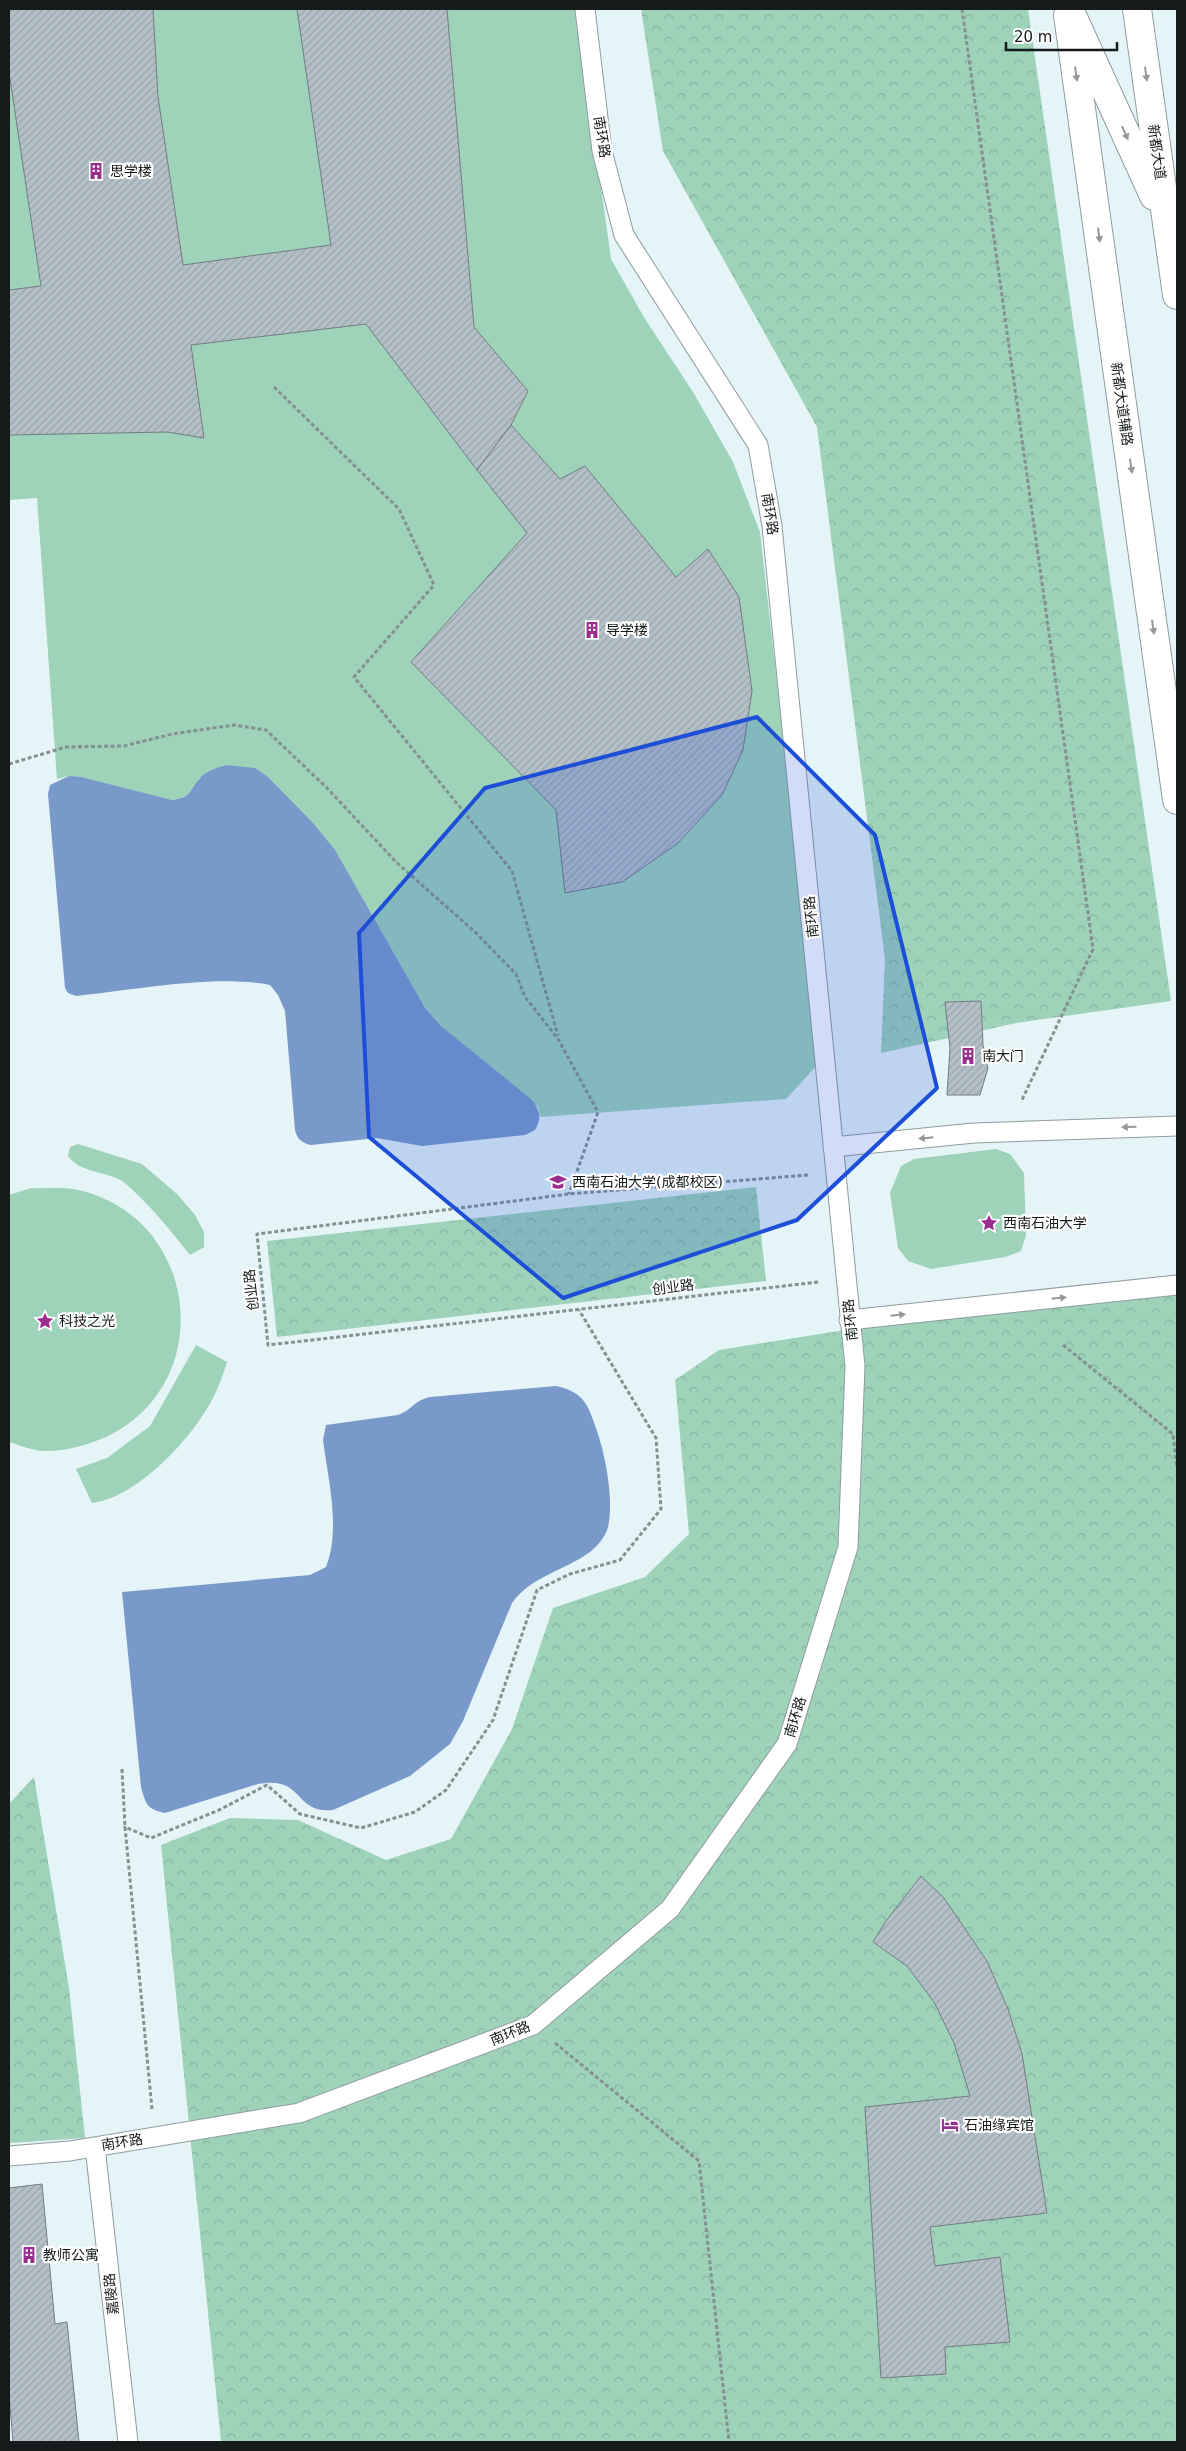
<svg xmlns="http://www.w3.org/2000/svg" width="1186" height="2451" viewBox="0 0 1186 2451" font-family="'DejaVu Sans','Noto Sans SC',sans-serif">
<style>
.grass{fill:#9ed2b9}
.forest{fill:url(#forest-crowns)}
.water{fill:#7a99cb}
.building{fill:url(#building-hatch);stroke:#727c83}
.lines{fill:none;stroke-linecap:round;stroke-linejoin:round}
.lane-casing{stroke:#8e9c9f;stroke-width:21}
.secondary-casing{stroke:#8e9c9f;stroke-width:30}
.primary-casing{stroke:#8e9c9f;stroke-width:30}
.path{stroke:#859092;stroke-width:3;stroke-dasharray:4 2.5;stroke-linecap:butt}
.lane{stroke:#fff;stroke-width:19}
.secondary{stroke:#fff;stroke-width:28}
.primary{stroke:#fff;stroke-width:28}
.oneway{fill:#969898}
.marked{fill:#1d4ed8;fill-opacity:0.2;stroke:#1d4ed8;stroke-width:4;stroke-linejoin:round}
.labels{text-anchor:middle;stroke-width:4.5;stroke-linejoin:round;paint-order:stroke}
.street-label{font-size:14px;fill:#151a1b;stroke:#fefefe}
.poi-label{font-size:14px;fill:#151a1b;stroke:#fefefe;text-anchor:start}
</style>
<defs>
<pattern id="forest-crowns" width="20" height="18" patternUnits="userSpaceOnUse" patternTransform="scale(1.25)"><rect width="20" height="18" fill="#9ed2b9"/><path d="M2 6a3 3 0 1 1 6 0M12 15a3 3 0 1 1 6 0" fill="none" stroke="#87b49e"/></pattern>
<pattern id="building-hatch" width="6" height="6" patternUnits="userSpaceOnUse" patternTransform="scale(1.25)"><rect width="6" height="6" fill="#b4c0c7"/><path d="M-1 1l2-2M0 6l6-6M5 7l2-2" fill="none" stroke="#9aa4aa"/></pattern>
</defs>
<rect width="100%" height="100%" fill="#e5f4f7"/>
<g class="grass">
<path d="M9,9H576L611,259L645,319L693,392L733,462L760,532L820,1062L786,1099L540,1117L538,1107L441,1026L425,1008L409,982L200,777C193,791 188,798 172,800L69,776L57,779L37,498L9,500Z"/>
<path d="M78,1144L142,1164L178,1195L195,1215L204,1232V1247L190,1255C170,1230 150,1205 126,1184C110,1170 82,1175 68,1156L70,1147Z"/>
<path d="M996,1149L1010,1154L1024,1173L1026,1235L1021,1251L1005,1257L931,1269L908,1261L898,1248L890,1193L901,1166L914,1159Z"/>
<path d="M31,1188C45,1189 60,1187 73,1189C197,1212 221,1380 108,1436C88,1445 64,1452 42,1451C31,1450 19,1445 9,1442V1195Z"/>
<path d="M196,1345L227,1362C224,1370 222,1379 218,1387C201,1430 139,1498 92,1503L76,1469L107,1458L150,1426Z"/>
</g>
<g class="forest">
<path d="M641,9H1028L1171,1001L1016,1023L881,1053L885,959L817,427L663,151Z"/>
<path d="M756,1187L766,1281L277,1337L267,1241Z"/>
<path d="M1177,1291V2442H221L161,1845L230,1818L298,1820L386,1860L451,1839L512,1729L553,1608L645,1577L689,1534L675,1380L719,1350L920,1318Z"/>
<path d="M34,1777L69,1988L85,2138L9,2143V1804Z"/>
</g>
<g class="water">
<path d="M226,765L255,768L267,776L313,823L335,850L425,1008L441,1026L532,1100C540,1110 542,1119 535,1130L525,1135L422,1146L377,1138L311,1145C302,1143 297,1139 295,1130L285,1011L278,995L270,985C215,974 134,990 76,996L68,993L65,988L48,794L50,785L69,776L81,777L172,800C192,797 189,791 200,778C206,771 217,768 226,765Z"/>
<path d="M556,1386C586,1392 589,1408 598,1434C606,1459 614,1501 608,1527C605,1539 594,1550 584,1556C559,1572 530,1578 512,1603L463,1721L450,1744L410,1776L333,1810C293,1814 305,1775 258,1784L165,1813C147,1809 146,1805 141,1787L122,1592L310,1575L326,1567C341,1529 328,1479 323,1440L326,1425L398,1415C412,1410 413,1401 430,1397Z"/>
</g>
<g class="building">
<path d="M9,9H153L158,97L183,265L331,245L297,9H447L474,327L528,391L511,425L477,470L366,324L191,345L204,438L167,432L9,435V290L41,286L9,72Z"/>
<path d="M511,425L560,479L585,466L676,577L708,549L739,597L752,691L743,750L722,795L677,844L622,882L565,893L556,810L411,662L527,533L477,470Z"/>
<path d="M981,1001L983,1045L988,1068L980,1095H947L950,1048L945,1002Z"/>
<path d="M921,1876L944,1898L987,1961L1008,2009L1022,2054L1047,2213L930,2227L935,2266L1000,2257L1010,2342L945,2347L946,2374L881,2378L865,2107L970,2096L954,2043L934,2002L907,1966L873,1942L886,1921Z"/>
<path d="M42,2184L55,2324L67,2322L79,2442H13L9,2394V2188Z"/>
</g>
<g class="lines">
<g class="lane-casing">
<g id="lane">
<path d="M833,1147L974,1133L1177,1126"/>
<path d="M849,1320L1177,1285"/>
<path d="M95,2147L128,2442"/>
<path d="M9,2156L70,2151L299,2113L533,2025L670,1909L787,1744L848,1547L855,1366L772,526L758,445L624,235L602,151L585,9"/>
</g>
</g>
<g class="secondary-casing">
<path id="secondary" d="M1068,15L1177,800"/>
</g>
<g class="primary-casing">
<g id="primary">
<path d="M1069,9L1154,196"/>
<path d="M1137,9L1177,295"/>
</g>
</g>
<g class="path">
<path d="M962,9L1093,949L1021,1102"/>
<path d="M274,387L399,509L434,585L354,677L512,871L558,1036"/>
<path d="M9,764L66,747L124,746L172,734L234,725L266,730L326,787L396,862L475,932L516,974L525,997L558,1039L598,1112L569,1194"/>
<path d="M808,1175L569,1194L257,1234L268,1345L818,1282"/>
<path d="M1063,1345L1173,1434L1177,1468"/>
<path d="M122,1769L125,1827"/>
<path d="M555,2043L699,2161L729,2442"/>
<path d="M152,2109L125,1827L151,1838L219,1810L267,1785L300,1814L361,1828L415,1812L446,1790L493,1720L537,1590L570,1574L620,1560L661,1509L656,1438L579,1310"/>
</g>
<use href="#lane" class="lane"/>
<use href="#secondary" class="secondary"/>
<use href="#primary" class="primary"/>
</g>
<defs><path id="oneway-solid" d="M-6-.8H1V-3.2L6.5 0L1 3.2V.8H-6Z" transform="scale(1.25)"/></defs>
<g class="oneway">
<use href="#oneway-solid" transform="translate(1076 74) rotate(82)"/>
<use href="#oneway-solid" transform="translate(1146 74) rotate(82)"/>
<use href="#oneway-solid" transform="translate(1125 133) rotate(66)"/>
<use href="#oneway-solid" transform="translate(1099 235) rotate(82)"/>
<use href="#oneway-solid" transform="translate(1131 466) rotate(82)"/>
<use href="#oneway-solid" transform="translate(1153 627) rotate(82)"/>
<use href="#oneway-solid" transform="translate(1129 1127) rotate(178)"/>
<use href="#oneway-solid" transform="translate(926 1138) rotate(174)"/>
<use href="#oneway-solid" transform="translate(1059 1298) rotate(-6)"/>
<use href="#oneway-solid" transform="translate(898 1315) rotate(-6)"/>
</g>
<path class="marked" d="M757,717L875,835L937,1088L797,1220L563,1298L369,1137L359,933L485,788Z"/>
<defs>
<g id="building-bare" transform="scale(1.35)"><path d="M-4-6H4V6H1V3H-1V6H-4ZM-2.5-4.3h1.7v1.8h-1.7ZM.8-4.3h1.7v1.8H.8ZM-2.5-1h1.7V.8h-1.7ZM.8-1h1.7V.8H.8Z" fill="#992e8f" stroke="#fefefe" stroke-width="2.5" paint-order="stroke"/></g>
<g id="university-bare" transform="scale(1.35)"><path d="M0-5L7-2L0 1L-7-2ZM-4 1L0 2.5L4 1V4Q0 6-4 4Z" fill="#992e8f" stroke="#fefefe" stroke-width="2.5" paint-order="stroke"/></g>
<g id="sight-bare" transform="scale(1.35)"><path d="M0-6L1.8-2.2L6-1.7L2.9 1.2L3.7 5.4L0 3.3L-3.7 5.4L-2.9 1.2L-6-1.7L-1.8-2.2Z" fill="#992e8f" stroke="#fefefe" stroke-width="2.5" paint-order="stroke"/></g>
<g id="hotel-bare" transform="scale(1.35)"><path d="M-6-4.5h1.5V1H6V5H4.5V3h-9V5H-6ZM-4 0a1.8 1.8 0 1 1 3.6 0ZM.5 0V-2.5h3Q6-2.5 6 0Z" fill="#992e8f" stroke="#fefefe" stroke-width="2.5" paint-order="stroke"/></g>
</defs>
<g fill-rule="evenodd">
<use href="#building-bare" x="96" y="171"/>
<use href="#building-bare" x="592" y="630"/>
<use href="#building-bare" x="968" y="1056"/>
<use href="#university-bare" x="558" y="1182"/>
<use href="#sight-bare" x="989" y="1223"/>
<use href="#sight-bare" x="45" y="1321"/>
<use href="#hotel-bare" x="950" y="2125"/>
<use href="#building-bare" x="29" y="2255"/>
</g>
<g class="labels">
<g class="street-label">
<text transform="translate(602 137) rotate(81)" y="5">南环路</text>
<text transform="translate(1157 152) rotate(82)" y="5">新都大道</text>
<text transform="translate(1122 404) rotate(82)" y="5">新都大道辅路</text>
<text transform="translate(770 514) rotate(81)" y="5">南环路</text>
<text transform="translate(811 917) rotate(-96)" y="5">南环路</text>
<text transform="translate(673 1287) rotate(-7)" y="5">创业路</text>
<text transform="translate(251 1290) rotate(-96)" y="5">创业路</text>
<text transform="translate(850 1320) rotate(-96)" y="5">南环路</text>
<text transform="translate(795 1717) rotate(-73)" y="5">南环路</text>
<text transform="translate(510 2033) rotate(-22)" y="5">南环路</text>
<text transform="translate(122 2142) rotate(-9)" y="5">南环路</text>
<text transform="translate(111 2294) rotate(-96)" y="5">嘉陵路</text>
</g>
<g class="poi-label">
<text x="110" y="176">思学楼</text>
<text x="606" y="635">导学楼</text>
<text x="982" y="1061">南大门</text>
<text x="572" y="1187">西南石油大学(成都校区)</text>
<text x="1003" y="1228">西南石油大学</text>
<text x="59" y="1326">科技之光</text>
<text x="964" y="2130">石油缘宾馆</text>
<text x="43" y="2260">教师公寓</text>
</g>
</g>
<rect width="1186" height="2451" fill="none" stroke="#151a1b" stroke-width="20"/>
<path d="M1006 42v8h111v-8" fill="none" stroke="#151a1b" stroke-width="2.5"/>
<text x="1014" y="42" font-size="15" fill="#151a1b" stroke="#fefefe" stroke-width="4" paint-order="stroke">20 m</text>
</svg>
